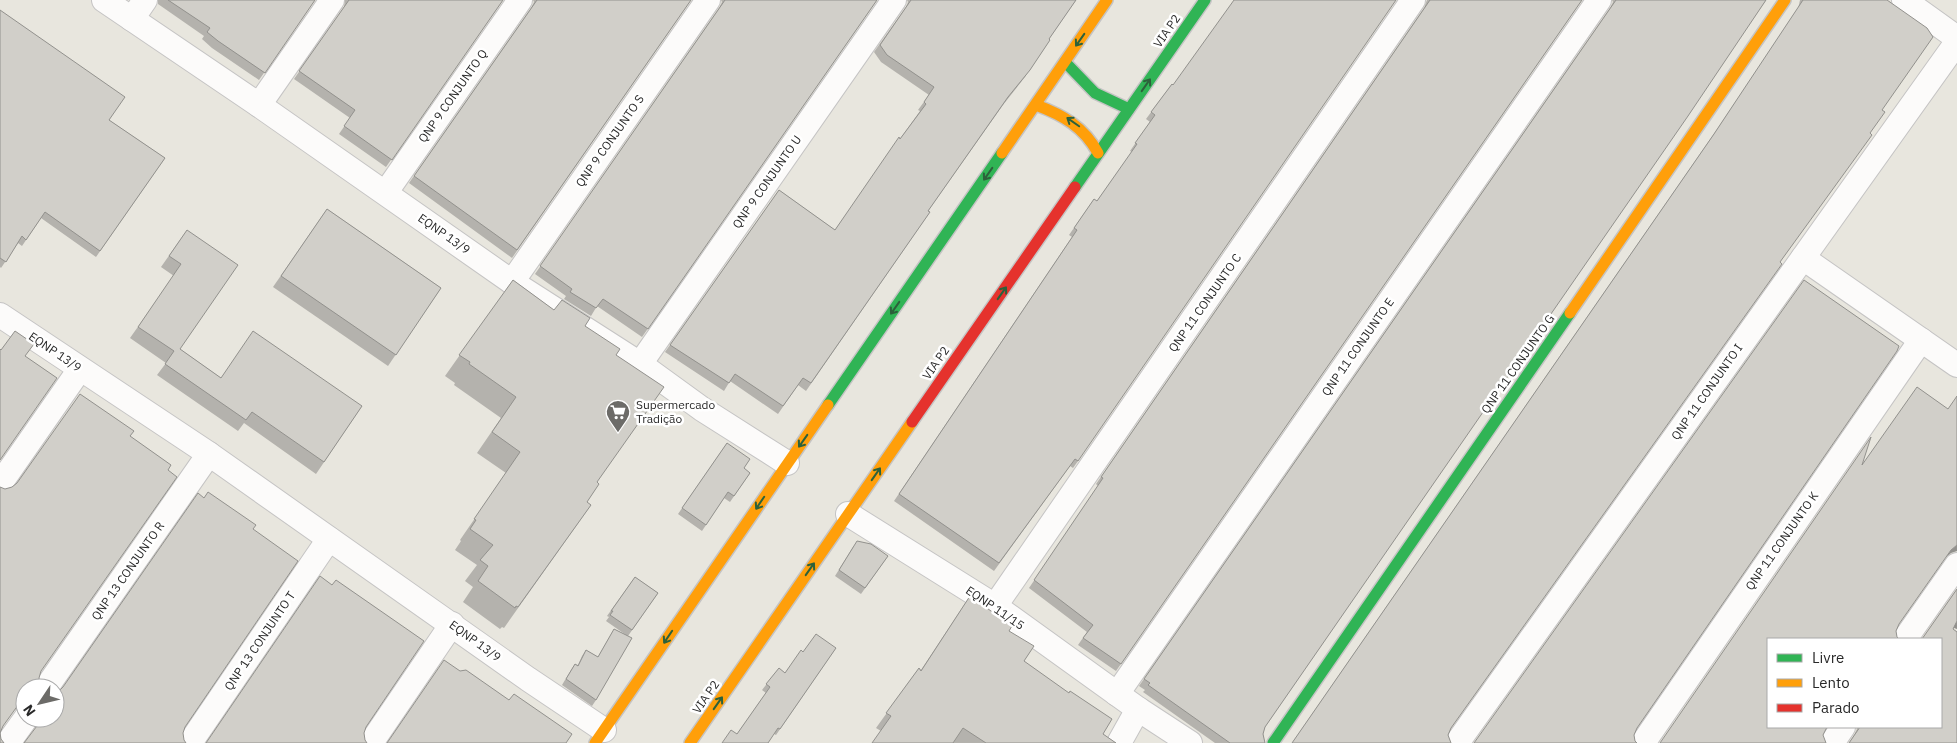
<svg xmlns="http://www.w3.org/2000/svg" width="1957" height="743" viewBox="0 0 1957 743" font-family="'IBM Plex Sans',sans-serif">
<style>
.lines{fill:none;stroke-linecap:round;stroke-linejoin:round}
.street-casing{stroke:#c5c4c4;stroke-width:26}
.fast-casing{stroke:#c5c4c4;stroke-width:14}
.slow-casing{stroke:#c5c4c4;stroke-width:14}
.jam-casing{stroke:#c5c4c4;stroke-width:14}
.street{stroke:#fcfbfa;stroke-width:24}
.fast{stroke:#30b455;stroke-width:11}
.slow{stroke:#ff9f0a;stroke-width:11}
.jam{stroke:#e5322d;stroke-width:11}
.wall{fill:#b4b2ad}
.shaded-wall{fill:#92918d}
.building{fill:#d1cfc9;stroke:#92918d}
.oneway{stroke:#2c613b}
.labels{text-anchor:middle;stroke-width:5;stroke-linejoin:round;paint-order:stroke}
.street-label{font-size:12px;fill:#292929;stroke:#fff}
.poi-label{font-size:12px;fill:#292929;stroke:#fff;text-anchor:start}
</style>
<rect width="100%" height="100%" fill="#e8e6de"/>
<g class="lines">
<g class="street-casing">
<g id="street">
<path d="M104,0L259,105L512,282L640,364L702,409L787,463"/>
<path d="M1904,0L1957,38"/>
<path d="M132,19L145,0"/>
<path d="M259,105L332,0"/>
<path d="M386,192L520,0"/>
<path d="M1803,258L1957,365"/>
<path d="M512,282L708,0"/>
<path d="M0,315L209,454L528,679L604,730"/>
<path d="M640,364L894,0"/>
<path d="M0,484L80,369"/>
<path d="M848,514L995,606L1138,709L1190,743"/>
<path d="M995,606L1413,0"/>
<path d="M1905,639L1957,565"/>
<path d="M46,688L209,454"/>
<path d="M1117,694L1599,0"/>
<path d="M8,743L26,718"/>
<path d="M190,743L329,539"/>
<path d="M371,743L452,624"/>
<path d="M1119,743L1138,709"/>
<path d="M1457,743L1957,42"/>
<path d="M1643,743L1921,340"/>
<path d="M1832,743L1843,727"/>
</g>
</g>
<g class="fast-casing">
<g id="fast">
<path d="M1065,62L1095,93L1129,109"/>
<path d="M1075,187L1205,0"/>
<path d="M828,405L1002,153"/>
<path d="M1273,743L1570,313"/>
</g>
</g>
<g class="slow-casing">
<g id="slow">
<path d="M1036,105C1063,115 1084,127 1098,153"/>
<path d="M1002,153L1107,0"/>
<path d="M1570,313L1785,0"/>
<path d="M595,743L828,405"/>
<path d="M690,743L912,422"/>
</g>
</g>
<g class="jam-casing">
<path id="jam" d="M912,422L1075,187"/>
</g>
<use href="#street" class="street"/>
<use href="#fast" class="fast"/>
<use href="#slow" class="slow"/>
<use href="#jam" class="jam"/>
</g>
<g class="wall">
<path d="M158,0H315L259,80L212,48L202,39L204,36L158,4Z"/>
<path d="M345,0H503L386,167L339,134L350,118L294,79L344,7Z"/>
<path d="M533,0H691L512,258L409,183L531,8L534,2Z"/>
<path d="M721,0H877L642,337L597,306L591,316L564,299L566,296L535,274L719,8L722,2Z"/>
<path d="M907,0H1076L1049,39L1025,77L1003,105L928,211L930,212L806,391L798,385L778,414L730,381L724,391L665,352L779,190L835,230L920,111L918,110L929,95L881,62L874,52L906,7L908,2Z"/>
<path d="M1427,0H1582L1116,671L1078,645L1087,632L1029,588L1098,486L1096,484L1424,8Z"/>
<path d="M1612,0H1766L1265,727L1263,734L1265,743H1215L1143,692L1145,690L1139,686L1610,8L1613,2Z"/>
<path d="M1800,0H1887L1882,110L1780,262L1451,728L1448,735L1450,742L1292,743L1709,141L1798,9Z"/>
<path d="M0,10L109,120L165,158L96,257L41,218L22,246L18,243L1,268L0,267Z"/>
<path d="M1172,84L1078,461L1073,468L1070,466L994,571L894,501L1072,237L1069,235L1094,199L1097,201L1132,152L1130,151L1150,122L1146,119Z"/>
<path d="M327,209L441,288L388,366L273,287Z"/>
<path d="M187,230L180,349L221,378L362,406L316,474L244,423L238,431L157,375L166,363L130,338L174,276L161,267Z"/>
<path d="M513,280L554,310L585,326L616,355L597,482L587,502L591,505L504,628L502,627L500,629L463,602L473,587L465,581L477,565L455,550L461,541L460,540L506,473L477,453L501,418L454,385L455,383L445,376Z"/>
<path d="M727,443L744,468L750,473L730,502L724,498L702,531L678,514Z"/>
<path d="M853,547L888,556L861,594L835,576Z"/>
<path d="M635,577L658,593L628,636L596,700L592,706L562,685L571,670L575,664L578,665L582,656L586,650L598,657L614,629L626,635L606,621L609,617L607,616Z"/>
<path d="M1957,589V629L1954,628L1953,629L1957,632V743H1849L1854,735L1857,729L1856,727H1941V639H1922Z"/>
<path d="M970,596L1009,631L1024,661L1103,734L1116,743H954L881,731L876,728L919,668L921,670Z"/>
<path d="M836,648L776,735L774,734L722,743L737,734L766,693L762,690L779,668L785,673L803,652Z"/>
</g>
<g class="shaded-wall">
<path d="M1957,545V551L1951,553L1946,557L1951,550Z"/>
<path d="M1957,621V629L1953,627Z"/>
<path d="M25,698V705L20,706L15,710L21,701Z"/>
</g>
<g class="building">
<path d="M168,0H315L265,73L218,41L207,32L210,28Z"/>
<path d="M349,0H503L392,160L344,126L355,110L299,71Z"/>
<path d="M537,0H691L517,250L414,176Z"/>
<path d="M725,0H877L648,329L603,299L596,308L570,292L572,289L540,266Z"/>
<path d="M911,0H1076L1049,39L1050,40L1030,70L1008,97L928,211L930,212L811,383L803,378L783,406L735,374L729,383L670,345L779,190L835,230L899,137L900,139L926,104L924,102L934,87L887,55L880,45Z"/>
<path d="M1234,0H1396L1078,461L1075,459L999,563L899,494L1077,230L1074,228L1094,199L1097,201L1137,144L1135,143L1155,115L1151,112L1172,84L1173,85Z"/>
<path d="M1430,0H1582L1121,664L1083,638L1093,625L1034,580L1103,478L1101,477Z"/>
<path d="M1616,0H1766L1688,116L1265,727L1263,734L1265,743H1230L1148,685L1150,683L1144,679Z"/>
<path d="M1803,0H1887L1927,28L1933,37L1882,110L1885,112L1870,133L1872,135L1780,262L1782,264L1451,728L1448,735L1451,743H1292L1714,134Z"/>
<path d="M0,10L125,97L109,120L165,158L100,251L45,212L26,240L22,236L6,262L0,258Z"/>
<path d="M327,209L441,288L396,355L281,276Z"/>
<path d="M187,230L238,265L180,349L221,378L253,331L362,406L324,462L252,412L246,420L165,364L174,351L138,327L181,264L169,256Z"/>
<path d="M513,280L554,310L562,300L590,318L585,326L620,349L616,355L664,387L597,482L599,484L587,502L591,505L518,607L516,606L515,608L478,581L488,566L480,560L493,545L470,529L476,520L474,519L520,452L492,432L516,397L469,364L470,362L459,355Z"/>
<path d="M1804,280L1899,346L1897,351L1637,728L1634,735L1635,741L1637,743H1474Z"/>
<path d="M15,331L34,344L25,356L57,378L0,460V349L1,350Z"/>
<path d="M1917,387L1948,409L1957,396V545L1951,550L1899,624L1896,631L1897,637L1899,639H1768V727H1827L1823,735L1826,743H1660L1871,437L1862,465Z"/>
<path d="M80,394L134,431L130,436L171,465L168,470L177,477L41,671L39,678L40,685L42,688H25V698L21,701L3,726L0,733L1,739L4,743H0V487L5,489L12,487L17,483Z"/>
<path d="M727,443L750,459L744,468L750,473L734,496L728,492L706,525L682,508Z"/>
<path d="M208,492L256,525L253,529L298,561L185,727L183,733L184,740L186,743H24L43,718H55V692H58L63,687L198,493L204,498Z"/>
<path d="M857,541L871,544L888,556L865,588L839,570Z"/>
<path d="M320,576L332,585L336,580L424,641L366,727L364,733L365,740L367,743H206Z"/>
<path d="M635,577L658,593L632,630L610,615L613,611H611Z"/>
<path d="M1957,589V621L1953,629L1957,632V743H1849L1860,727H1941V639H1922Z"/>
<path d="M970,596L1012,626L1009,631L1034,646L1024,661L1069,693L1070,691L1112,719L1103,734L1116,743H986L963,728L953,743H872L891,716L886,713L919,668L921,671Z"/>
<path d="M614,629L632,638L596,700L566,679L575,664L578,666L586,650L598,657Z"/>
<path d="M816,634L836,648L780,729L778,728L768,743H722L731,730L737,734L770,687L766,684L779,668L785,673L801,650L803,652Z"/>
<path d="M444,660L460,671L466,670L509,700L514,694L572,734L566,743H387Z"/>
</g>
<defs><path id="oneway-shaft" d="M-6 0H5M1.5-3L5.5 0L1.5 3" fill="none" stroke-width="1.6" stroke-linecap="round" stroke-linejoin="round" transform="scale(1.25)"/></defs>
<g class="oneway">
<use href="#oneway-shaft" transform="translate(1080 40) rotate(125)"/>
<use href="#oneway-shaft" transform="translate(1146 85) rotate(-55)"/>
<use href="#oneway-shaft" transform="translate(1073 122) rotate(-145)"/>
<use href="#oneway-shaft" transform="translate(988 174) rotate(125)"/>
<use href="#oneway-shaft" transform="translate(1002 293) rotate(-55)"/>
<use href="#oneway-shaft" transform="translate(895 308) rotate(125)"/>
<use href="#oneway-shaft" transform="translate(803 441) rotate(125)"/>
<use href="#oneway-shaft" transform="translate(876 474) rotate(-55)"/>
<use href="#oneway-shaft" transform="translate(760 503) rotate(124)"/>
<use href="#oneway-shaft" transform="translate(810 569) rotate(-55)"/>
<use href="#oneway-shaft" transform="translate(668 637) rotate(124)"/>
<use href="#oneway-shaft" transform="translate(718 703) rotate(-55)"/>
</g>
<defs>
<g id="supermarket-pin" transform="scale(1.25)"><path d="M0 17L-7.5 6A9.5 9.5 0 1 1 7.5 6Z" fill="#6c6b68" stroke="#fff"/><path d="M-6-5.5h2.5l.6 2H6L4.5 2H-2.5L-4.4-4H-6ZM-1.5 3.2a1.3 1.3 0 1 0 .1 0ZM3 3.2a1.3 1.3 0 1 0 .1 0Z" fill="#fff"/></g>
</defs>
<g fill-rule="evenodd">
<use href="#supermarket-pin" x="618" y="412"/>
</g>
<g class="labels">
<g class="street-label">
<text transform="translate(1167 31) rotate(-55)" y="4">VIA P2</text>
<text transform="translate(453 96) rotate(-55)" y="4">QNP 9 CONJUNTO Q</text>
<text transform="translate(610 141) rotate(-55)" y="4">QNP 9 CONJUNTO S</text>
<text transform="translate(767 182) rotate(-55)" y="4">QNP 9 CONJUNTO U</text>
<text transform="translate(444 234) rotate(35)" y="4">EQNP 13/9</text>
<text transform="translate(1205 303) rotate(-55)" y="4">QNP 11 CONJUNTO C</text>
<text transform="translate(1358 347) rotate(-55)" y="4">QNP 11 CONJUNTO E</text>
<text transform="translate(55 352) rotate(34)" y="4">EQNP 13/9</text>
<text transform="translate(936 363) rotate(-55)" y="4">VIA P2</text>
<text transform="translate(1518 364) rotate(-55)" y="4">QNP 11 CONJUNTO G</text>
<text transform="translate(1707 392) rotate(-55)" y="4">QNP 11 CONJUNTO I</text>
<text transform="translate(1782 541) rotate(-55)" y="4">QNP 11 CONJUNTO K</text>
<text transform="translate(128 571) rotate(-55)" y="4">QNP 13 CONJUNTO R</text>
<text transform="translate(995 608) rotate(34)" y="4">EQNP 11/15</text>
<text transform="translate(260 641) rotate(-56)" y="4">QNP 13 CONJUNTO T</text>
<text transform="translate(475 641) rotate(36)" y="4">EQNP 13/9</text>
<text transform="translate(706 697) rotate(-55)" y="4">VIA P2</text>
</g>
<g class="poi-label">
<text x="636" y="409">Supermercado<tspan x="636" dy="14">Tradição</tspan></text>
</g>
</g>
<rect x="1767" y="638" width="175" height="90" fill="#ffffff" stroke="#a9a9a9"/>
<rect x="1777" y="654" width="25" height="8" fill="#30b455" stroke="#a9a9a9"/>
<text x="1812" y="663" font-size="15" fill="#292929">Livre</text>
<rect x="1777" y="679" width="25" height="8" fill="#ff9f0a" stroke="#a9a9a9"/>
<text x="1812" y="688" font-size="15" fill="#292929">Lento</text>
<rect x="1777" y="704" width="25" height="8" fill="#e5322d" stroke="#a9a9a9"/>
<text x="1812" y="713" font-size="15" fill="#292929">Parado</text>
<g transform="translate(40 703) rotate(235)"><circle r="24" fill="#ffffff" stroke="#a9a9a9"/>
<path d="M0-4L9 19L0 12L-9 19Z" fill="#6c6b68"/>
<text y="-8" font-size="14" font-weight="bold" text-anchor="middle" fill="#292929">N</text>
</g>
</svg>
